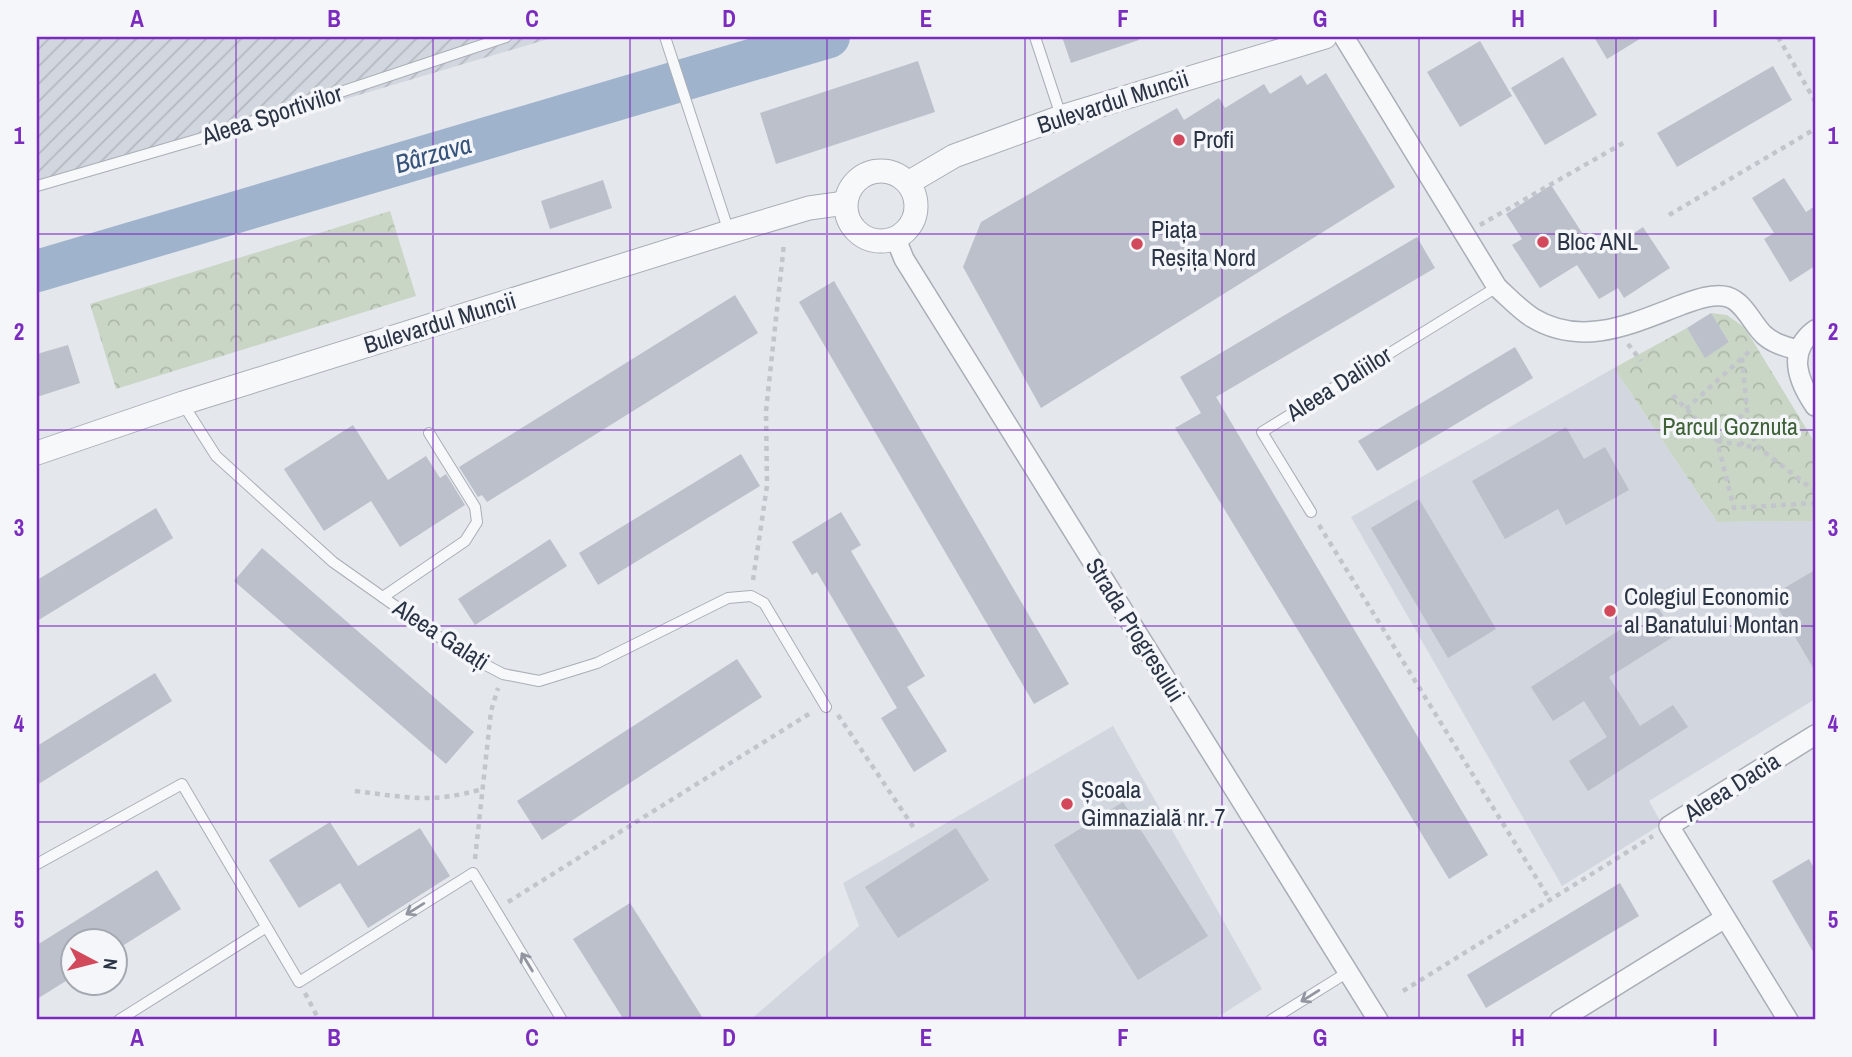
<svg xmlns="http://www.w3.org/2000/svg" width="1852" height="1057" viewBox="0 0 1852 1057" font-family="'Archivo Narrow',sans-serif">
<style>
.built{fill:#d2d6de}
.industrial{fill:url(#industrial-furrows)}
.park{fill:url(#park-crowns)}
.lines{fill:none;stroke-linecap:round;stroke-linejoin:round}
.river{stroke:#9fb4cc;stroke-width:42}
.building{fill:#bbc0ca}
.service-casing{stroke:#a9aeb7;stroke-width:12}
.minor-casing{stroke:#a9aeb7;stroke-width:22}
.tertiary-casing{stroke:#a9aeb7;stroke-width:25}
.path{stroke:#c2c5cb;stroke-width:4.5;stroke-dasharray:5 5;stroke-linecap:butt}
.service{stroke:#f7f8fa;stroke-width:10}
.minor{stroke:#f7f8fa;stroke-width:19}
.tertiary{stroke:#f7f8fa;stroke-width:23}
.oneway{stroke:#9196a0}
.grid{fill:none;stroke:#7b2cbf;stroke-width:2;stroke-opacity:0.55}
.poi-dot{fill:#d1495b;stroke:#f4f6f9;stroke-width:2.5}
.labels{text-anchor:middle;stroke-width:7;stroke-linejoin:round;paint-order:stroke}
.street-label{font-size:24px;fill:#2b3445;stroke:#f4f6f9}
.poi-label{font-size:24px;fill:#2b3445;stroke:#f4f6f9;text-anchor:start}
.park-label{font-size:24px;fill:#3f6138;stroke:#f4f6f9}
.water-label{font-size:26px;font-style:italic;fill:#34527a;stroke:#f4f6f9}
.neatline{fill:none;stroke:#7b2cbf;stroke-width:2.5}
.grid-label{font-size:23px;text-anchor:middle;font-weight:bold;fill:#7b2cbf}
</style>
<defs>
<pattern id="industrial-furrows" width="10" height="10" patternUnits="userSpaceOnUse" patternTransform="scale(1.75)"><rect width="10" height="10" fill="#d2d6de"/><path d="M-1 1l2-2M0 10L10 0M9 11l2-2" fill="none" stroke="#b4b8c0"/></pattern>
<pattern id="park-crowns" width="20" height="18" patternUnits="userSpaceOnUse" patternTransform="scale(1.75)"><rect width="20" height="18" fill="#c9d6c5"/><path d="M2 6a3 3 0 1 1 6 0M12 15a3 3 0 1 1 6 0" fill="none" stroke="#adb8ab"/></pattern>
</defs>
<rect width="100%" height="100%" fill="#e4e7ec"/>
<g class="built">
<path d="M1614,368L1717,522L1815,521V699L1649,801L1662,824L1562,886L1351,517Z"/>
<path d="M1113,726L1262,989L1213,1020H750L859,926L843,883Z"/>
</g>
<path class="industrial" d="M37,37H555L37,190Z"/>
<g class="park">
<path d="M390,211L416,296L116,389L90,304Z"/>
<path d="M1711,313L1727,315L1745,328L1815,443V521L1717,522L1614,368L1687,328L1705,357L1729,342Z"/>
</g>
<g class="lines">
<path class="river" d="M37,271L829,37"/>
</g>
<g class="building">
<path d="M1062,37H1138L1139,40L1071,63Z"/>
<path d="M1594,37H1643L1607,59Z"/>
<path d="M1480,41L1512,96L1460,127L1427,72Z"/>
<path d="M1563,57L1597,115L1545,145L1511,88Z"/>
<path d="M918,61L935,112L776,164L760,113Z"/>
<path d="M1773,66L1792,100L1677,167L1657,133Z"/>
<path d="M1326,73L1395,187L1041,408L963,267L981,222L1177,108L1184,120L1219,98L1225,108L1264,84L1270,94L1301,75L1307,85Z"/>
<path d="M1784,178L1806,212L1815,206V266L1790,282L1764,239L1774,233L1752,198Z"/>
<path d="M603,180L612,208L550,229L541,201Z"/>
<path d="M1551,185L1592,248L1612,235L1618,244L1643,227L1670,268L1624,298L1618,288L1599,299L1577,265L1540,288L1512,245L1522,239L1506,214Z"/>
<path d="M1417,237L1435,268L1216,397L1488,855L1449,879L1175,428L1201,413L1180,377Z"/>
<path d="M834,281L1069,684L1034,704L799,302Z"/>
<path d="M735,295L758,333L487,502L482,495L478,497L459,467Z"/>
<path d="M1711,313L1729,342L1705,358L1687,328Z"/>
<path d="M68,345L80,383L37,397V354Z"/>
<path d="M1515,347L1533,378L1377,471L1358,441Z"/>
<path d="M353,425L388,480L426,456L440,478L446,474L465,505L400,547L371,501L324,531L284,469Z"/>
<path d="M1566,427L1584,459L1605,447L1629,490L1566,525L1558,509L1505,539L1472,481Z"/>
<path d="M741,454L760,486L598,585L579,553Z"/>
<path d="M1419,499L1496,629L1448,658L1371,528Z"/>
<path d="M156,508L173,538L37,621V580Z"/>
<path d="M841,512L861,545L851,551L925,676L907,687L947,751L914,772L881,718L897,708L817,572L812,575L792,542Z"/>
<path d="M550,539L567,566L475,625L458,599Z"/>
<path d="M262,548L474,732L446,764L234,581Z"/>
<path d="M1815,570V671L1771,596Z"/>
<path d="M1657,606L1676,635L1609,677L1640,726L1673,705L1688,727L1588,791L1569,761L1607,737L1584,701L1553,721L1531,687Z"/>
<path d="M737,659L762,697L542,840L517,801Z"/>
<path d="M155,673L172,701L37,785V746Z"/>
<path d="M1123,802L1208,936L1138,980L1054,845Z"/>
<path d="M330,822L358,866L420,828L450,876L368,928L340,883L299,908L269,860Z"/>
<path d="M956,828L989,880L898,938L865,887Z"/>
<path d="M1809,859L1815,870V955L1772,881Z"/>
<path d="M157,870L181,909L116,950V942H74V976L37,999V945Z"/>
<path d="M1620,883L1639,916L1486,1008L1467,975Z"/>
<path d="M630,903L704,1020H624L573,939Z"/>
</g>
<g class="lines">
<g class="service-casing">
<g id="service">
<path d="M665,37L729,232"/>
<path d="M1035,37L1061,116"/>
<path d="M37,186L199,139L506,37"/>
<path d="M183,404L216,456L333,562L459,651L503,674L539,681L597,663L728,598L751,596L764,603L826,707"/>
<path d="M1311,512L1262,432L1497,287"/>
<path d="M383,597L465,541L477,522L475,507L429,433"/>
<path d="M37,864L182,784L299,982L473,873L562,1020"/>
<path d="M119,1020L265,928"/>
<path d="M1271,1020L1348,972"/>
</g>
</g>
<g class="minor-casing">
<g id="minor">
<path d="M1344,37L1497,287C1508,297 1520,310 1533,318C1583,348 1633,323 1681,305C1695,300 1713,293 1728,297C1744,302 1753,325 1764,335C1774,344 1787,347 1798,350"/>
<path d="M896,239L904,259L1378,1020"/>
<path d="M1815,330C1786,352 1798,381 1815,406"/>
<path d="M1560,1020L1725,918"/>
<path d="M1788,1020L1669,826L1815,735"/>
</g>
</g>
<g class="tertiary-casing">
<g id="tertiary">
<circle cx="881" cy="206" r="35"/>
<path d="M908,183L954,156L1061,117L1325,37"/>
<path d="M37,453L183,403L729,232L809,208L845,203"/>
</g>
</g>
<g class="path">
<path d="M1778,37L1815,101"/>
<path d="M1669,215L1815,129"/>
<path d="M1480,225L1625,142"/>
<path d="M1628,344L1641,361"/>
<path d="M1742,358L1749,431L1759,448L1815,491"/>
<path d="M1673,395L1717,441L1734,508L1815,503"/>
<path d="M1686,409L1752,349"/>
<path d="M1732,425L1749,431L1741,445"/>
<path d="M1718,440L1746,411"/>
<path d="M1717,441L1759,448"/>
<path d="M1319,525L1550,900"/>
<path d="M753,580L767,486L766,411L784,244"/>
<path d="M838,715L914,828"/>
<path d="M355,791C404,797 432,804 482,789"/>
<path d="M475,859L491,711L498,688"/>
<path d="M508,902L812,712"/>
<path d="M1403,991L1653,836"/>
<path d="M305,993L319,1020"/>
</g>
<use href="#service" class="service"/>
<use href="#minor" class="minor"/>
<use href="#tertiary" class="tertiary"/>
</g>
<defs><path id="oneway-shaft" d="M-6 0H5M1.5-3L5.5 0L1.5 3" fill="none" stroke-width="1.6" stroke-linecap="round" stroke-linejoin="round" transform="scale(1.75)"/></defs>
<g class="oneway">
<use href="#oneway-shaft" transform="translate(415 909) rotate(148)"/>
<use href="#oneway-shaft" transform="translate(527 962) rotate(-121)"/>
<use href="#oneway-shaft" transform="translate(1310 996) rotate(148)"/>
</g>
<path class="grid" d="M236,37V1020M433,37V1020M630,37V1020M827,37V1020M1025,37V1020M1222,37V1020M1419,37V1020M1616,37V1020M37,234H1815M37,430H1815M37,626H1815M37,822H1815"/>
<g class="poi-dot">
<circle cx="1179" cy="140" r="7"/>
<circle cx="1543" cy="242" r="7"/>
<circle cx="1137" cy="244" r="7"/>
<circle cx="1610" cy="611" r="7"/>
<circle cx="1067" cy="804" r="7"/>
</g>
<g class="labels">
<g class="street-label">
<text transform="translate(1113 102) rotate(-18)" y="8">Bulevardul Muncii</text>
<text transform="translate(272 115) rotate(-18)" y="8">Aleea Sportivilor</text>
<text transform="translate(440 323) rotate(-17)" y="8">Bulevardul Muncii</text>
<text transform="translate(1339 384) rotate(-32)" y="8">Aleea Daliilor</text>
<text transform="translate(1135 630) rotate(58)" y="8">Strada Progresului</text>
<text transform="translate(441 635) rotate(33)" y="8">Aleea Galați</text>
<text transform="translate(1732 787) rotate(-32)" y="8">Aleea Dacia</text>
</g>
<g class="poi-label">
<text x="1193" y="148">Profi</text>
<text x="1151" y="238">Piața<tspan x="1151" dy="28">Reșița Nord</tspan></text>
<text x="1557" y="250">Bloc ANL</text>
<text x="1624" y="605">Colegiul Economic<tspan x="1624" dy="28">al Banatului Montan</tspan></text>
<text x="1081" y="798">Școala<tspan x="1081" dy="28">Gimnazială nr. 7</tspan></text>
</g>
<g class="park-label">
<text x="1730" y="435">Parcul Goznuta</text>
</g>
<g class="water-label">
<text transform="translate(433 154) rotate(-16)" y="9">Bârzava</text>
</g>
</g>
<rect width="1852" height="1057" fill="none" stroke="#f4f6f9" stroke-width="77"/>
<g transform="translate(94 962) rotate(97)"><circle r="33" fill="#f4f6f9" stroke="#a4a8b1" stroke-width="2"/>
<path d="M0-5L12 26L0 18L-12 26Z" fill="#d1495b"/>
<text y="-10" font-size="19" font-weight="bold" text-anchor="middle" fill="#2b3445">N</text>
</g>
<rect x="38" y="38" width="1776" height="980" class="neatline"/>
<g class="grid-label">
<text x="137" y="27">A</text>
<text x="334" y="27">B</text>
<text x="532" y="27">C</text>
<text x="729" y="27">D</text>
<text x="926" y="27">E</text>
<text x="1123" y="27">F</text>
<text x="1320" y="27">G</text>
<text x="1518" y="27">H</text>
<text x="1715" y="27">I</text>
<text x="19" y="144">1</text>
<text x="1833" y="144">1</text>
<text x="19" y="340">2</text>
<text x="1833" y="340">2</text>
<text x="19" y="536">3</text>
<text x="1833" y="536">3</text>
<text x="19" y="732">4</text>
<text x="1833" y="732">4</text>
<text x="19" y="928">5</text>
<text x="1833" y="928">5</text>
<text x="137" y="1046">A</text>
<text x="334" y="1046">B</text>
<text x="532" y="1046">C</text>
<text x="729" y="1046">D</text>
<text x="926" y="1046">E</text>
<text x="1123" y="1046">F</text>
<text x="1320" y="1046">G</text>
<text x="1518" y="1046">H</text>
<text x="1715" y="1046">I</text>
</g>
</svg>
